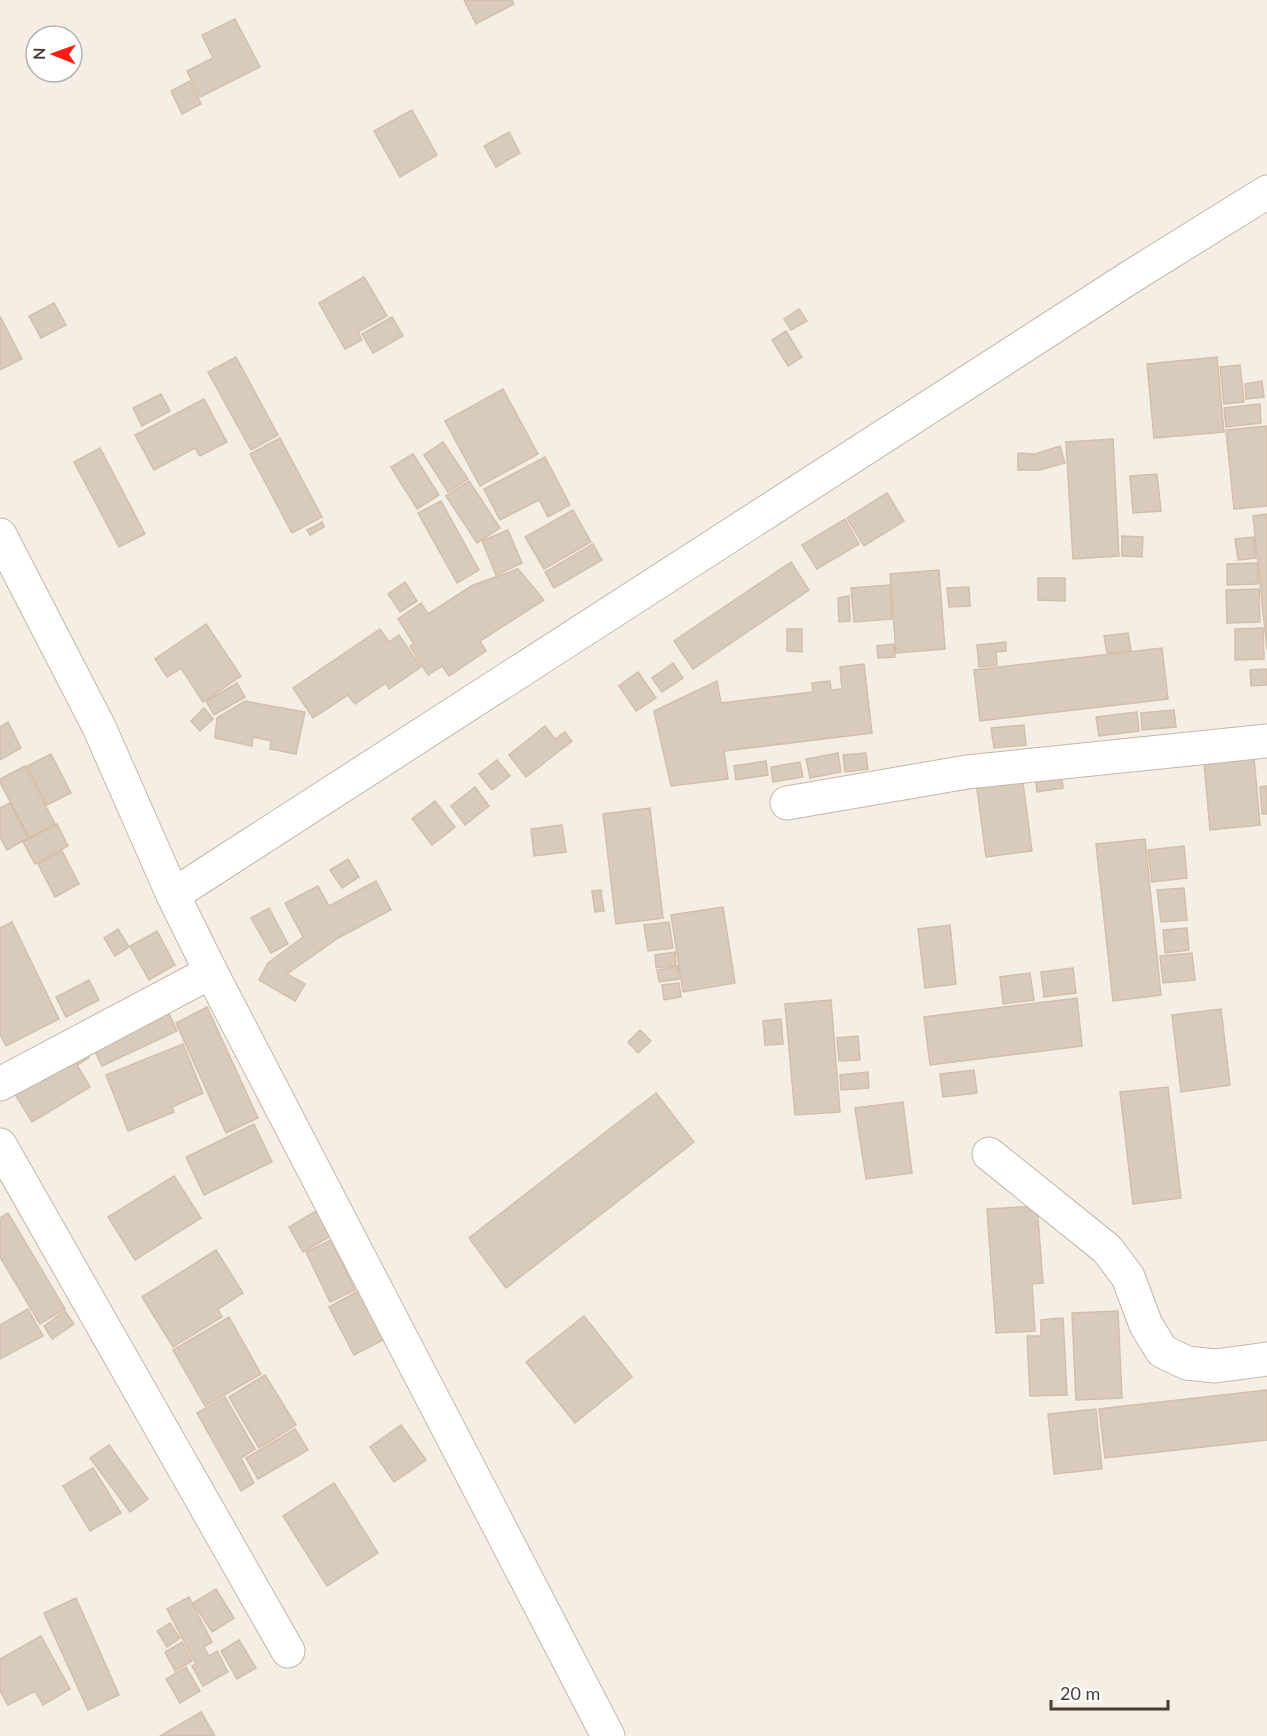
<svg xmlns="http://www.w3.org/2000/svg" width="1267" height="1736" viewBox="0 0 1267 1736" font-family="Lato,sans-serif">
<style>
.building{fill:#d9cbbc;stroke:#d2bfab;stroke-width:1.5}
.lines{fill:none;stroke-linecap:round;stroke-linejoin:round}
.minor-casing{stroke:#c3b7a9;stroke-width:35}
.minor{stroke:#fff;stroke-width:33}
</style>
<rect width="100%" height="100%" fill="#f4eee4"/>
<g class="building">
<path d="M464,0H512L514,4L476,24Z"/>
<path d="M235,19L260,67L200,97L187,71L213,58L202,35Z"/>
<path d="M190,81L201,104L182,114L171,91Z"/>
<path d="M412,110L437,155L400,177L374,131Z"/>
<path d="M509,132L520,153L496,167L484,146Z"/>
<path d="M364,277L387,316L358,332L362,340L345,349L319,303Z"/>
<path d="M54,303L66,325L41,338L29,316Z"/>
<path d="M799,309L807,321L791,330L784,319Z"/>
<path d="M0,316L22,359L0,370Z"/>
<path d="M392,317L403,336L373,353L362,334Z"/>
<path d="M786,331L802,357L788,366L772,340Z"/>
<path d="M236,357L278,435L251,450L208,372Z"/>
<path d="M1217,357L1224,432L1154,438L1147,364Z"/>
<path d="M1240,365L1244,402L1224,404L1220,367Z"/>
<path d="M1262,381L1264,397L1246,399L1245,384Z"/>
<path d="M503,389L538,454L480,486L445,421Z"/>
<path d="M161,394L170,411L142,426L133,408Z"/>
<path d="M204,399L227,442L200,456L195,448L154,470L135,435Z"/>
<path d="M1260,404L1261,423L1226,427L1224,408Z"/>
<path d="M1267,426V506L1234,509L1226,430Z"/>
<path d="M280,438L322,517L292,533L250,454Z"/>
<path d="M1113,439L1119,556L1073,559L1066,442Z"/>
<path d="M443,442L468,479L448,492L424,455Z"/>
<path d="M1060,446L1065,463L1040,470H1018V453L1035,454Z"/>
<path d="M100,448L145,534L119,547L74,462Z"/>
<path d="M413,454L439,495L417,509L391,467Z"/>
<path d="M545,457L570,505L548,517L539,500L500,520L484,489Z"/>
<path d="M1157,474L1161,511L1133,513L1130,476Z"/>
<path d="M469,481L500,528L477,543L446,496Z"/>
<path d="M887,493L904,521L864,546L847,518Z"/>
<path d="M441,501L479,570L457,583L418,513Z"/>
<path d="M573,510L591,542L544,569L525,537Z"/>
<path d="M1267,514V650L1253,516Z"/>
<path d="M845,519L859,544L817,569L802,545Z"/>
<path d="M322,522L324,527L310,535L307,530Z"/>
<path d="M508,530L522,563L496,575L482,541Z"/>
<path d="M1122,536L1143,537L1142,557L1122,556Z"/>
<path d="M1254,537L1256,558L1238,560L1235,539Z"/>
<path d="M593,544L602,560L554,588L545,572Z"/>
<path d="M791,562L809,590L693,669L674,641Z"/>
<path d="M1258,563V584L1227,585V564Z"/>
<path d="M518,569L544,600L480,641L486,651L449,676L442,666L428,675L410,646L414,644L398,619L421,603L428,614L473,585Z"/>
<path d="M939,570L945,649L896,653L890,574Z"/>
<path d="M1038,578H1065V601L1038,600Z"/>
<path d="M405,582L417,601L400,612L388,594Z"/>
<path d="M890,585L892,619L854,622L851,588Z"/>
<path d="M969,587L970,606L949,607L947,588Z"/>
<path d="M1259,589L1260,622L1227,623L1226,590Z"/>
<path d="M849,596L850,621L839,622L838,598Z"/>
<path d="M206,624L241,676L203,702L181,668L167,677L155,659Z"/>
<path d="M1263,628L1264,659L1235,660V629Z"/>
<path d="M380,629L389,642L399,635L421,667L389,689L386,683L355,704L348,695L313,718L293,688Z"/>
<path d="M787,629H802V652L787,651Z"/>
<path d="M1128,633L1131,650L1107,653L1104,636Z"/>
<path d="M1006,642V651L996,652L997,665L979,667L977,645Z"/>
<path d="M894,644L895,657L878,658L877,646Z"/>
<path d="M1162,648L1168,699L980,721L974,670Z"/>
<path d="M673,663L683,678L662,692L652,678Z"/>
<path d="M864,664L872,733L724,751L728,779L671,786L654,711L717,681L721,703L813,692L812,683L830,681L831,690L842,689L840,667Z"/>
<path d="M1267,669V685L1251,686L1250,670Z"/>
<path d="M638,672L656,698L636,711L619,686Z"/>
<path d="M237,683L245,697L214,715L206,701Z"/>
<path d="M245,701L305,712L296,754L270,749L271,741L253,737L252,746L215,738L217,718Z"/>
<path d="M204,708L213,719L200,731L191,721Z"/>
<path d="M1174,710L1176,727L1142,730L1141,713Z"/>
<path d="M1137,712L1139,731L1099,736L1096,717Z"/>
<path d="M8,722L21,748L0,760V727Z"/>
<path d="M1024,725L1026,745L994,748L991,728Z"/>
<path d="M545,726L555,739L565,732L572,741L526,777L509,755Z"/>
<path d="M1253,746L1260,825L1210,830L1203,751Z"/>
<path d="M838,753L841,772L810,778L806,759Z"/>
<path d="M866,753L868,769L845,772L843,755Z"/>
<path d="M51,754L71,793L47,805L27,766Z"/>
<path d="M497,760L510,776L492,790L479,774Z"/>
<path d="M766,761L768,775L736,780L734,766Z"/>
<path d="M800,762L803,777L773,782L771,767Z"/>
<path d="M25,766L55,824L29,838L0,782V779Z"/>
<path d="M1061,771L1063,788L1037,792L1035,774Z"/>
<path d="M1022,775L1032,851L986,857L976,781Z"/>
<path d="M1267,786V814H1262L1260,787Z"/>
<path d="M475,787L489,806L465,825L451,806Z"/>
<path d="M435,801L455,827L432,845L412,819Z"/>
<path d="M10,803L28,838L7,850L0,837V808Z"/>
<path d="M650,808L663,918L616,924L603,814Z"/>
<path d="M57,824L68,846L35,864L23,842Z"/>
<path d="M562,825L566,852L534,856L531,829Z"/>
<path d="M1145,839L1161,995L1113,1001L1096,844Z"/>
<path d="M1184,846L1187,878L1152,882L1148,850Z"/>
<path d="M62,851L79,884L55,897L38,864Z"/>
<path d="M348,859L359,877L342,888L330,870Z"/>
<path d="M376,881L391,910L338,938L287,974L305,984L295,1001L259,980L268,963L303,937L285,903L318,886L329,906Z"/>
<path d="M1184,888L1187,920L1161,922L1157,890Z"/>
<path d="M601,890L604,911L595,912L592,891Z"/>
<path d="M723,907L735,983L683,992L671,915Z"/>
<path d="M269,908L288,944L271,953L251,918Z"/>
<path d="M12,922L59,1019L6,1046L0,1034V928Z"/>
<path d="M669,922L673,948L648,951L644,925Z"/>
<path d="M950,925L956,984L925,988L918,929Z"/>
<path d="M1187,928L1189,950L1165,953L1163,930Z"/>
<path d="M118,929L129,947L115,956L104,938Z"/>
<path d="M157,931L175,965L149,980L130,946Z"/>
<path d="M675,952L676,965L656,968L655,955Z"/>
<path d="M1192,953L1195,980L1163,983L1160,956Z"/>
<path d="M678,966L679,979L659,982L657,970Z"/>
<path d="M1073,968L1076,993L1044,997L1041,972Z"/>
<path d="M1030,973L1034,1000L1003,1004L1000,977Z"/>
<path d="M89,980L99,1000L66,1017L56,997Z"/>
<path d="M679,983L681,997L664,1000L662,985Z"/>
<path d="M1077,998L1082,1046L930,1065L924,1017Z"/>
<path d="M831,1000L840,1112L795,1115L785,1004Z"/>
<path d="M164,1003L177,1031L102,1066L89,1039Z"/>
<path d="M207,1007L258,1118L226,1133L176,1023Z"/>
<path d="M1221,1009L1230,1085L1181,1092L1172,1015Z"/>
<path d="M781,1019L783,1044L765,1045L763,1021Z"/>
<path d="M640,1030L651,1041L638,1053L628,1042Z"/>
<path d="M858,1036L860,1060L839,1061L837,1038Z"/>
<path d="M183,1044L203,1093L172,1107L174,1112L128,1131L106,1075Z"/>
<path d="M83,1048L89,1058L77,1065L90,1087L32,1122L13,1091Z"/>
<path d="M974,1070L977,1093L943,1097L940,1074Z"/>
<path d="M868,1072L869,1088L841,1090L840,1075Z"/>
<path d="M1168,1087L1181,1198L1133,1204L1120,1092Z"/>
<path d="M656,1093L694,1142L506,1288L469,1238Z"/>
<path d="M903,1102L912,1173L866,1179L855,1108Z"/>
<path d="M254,1124L272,1162L204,1195L186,1157Z"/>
<path d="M174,1176L201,1218L135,1260L108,1217Z"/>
<path d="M1037,1206L1043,1283L1032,1284L1035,1331L996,1333L987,1209Z"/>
<path d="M316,1211L331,1236L303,1252L289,1227Z"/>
<path d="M8,1213L65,1309L40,1324L0,1257V1218Z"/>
<path d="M331,1240L355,1290L330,1302L306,1252Z"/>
<path d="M216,1250L243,1293L218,1309L222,1317L173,1347L142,1297Z"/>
<path d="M360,1290L385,1339L354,1355L329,1307Z"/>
<path d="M28,1309L43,1336L0,1359V1325Z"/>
<path d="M65,1311L74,1324L52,1339L44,1326Z"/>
<path d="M1118,1311L1122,1398L1076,1400L1072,1313Z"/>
<path d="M584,1316L632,1377L575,1423L526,1362Z"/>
<path d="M229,1317L261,1374L205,1406L173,1350Z"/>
<path d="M1063,1318L1067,1395L1030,1396L1027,1336H1041V1320Z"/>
<path d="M265,1375L296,1425L259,1448L229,1397Z"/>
<path d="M1267,1390V1440L1105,1458L1099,1409Z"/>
<path d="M225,1397L255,1449L241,1458L254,1483L241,1491L197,1413Z"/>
<path d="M1096,1409L1102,1469L1054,1474L1048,1414Z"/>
<path d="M401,1425L426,1460L394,1482L370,1447Z"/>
<path d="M295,1429L308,1450L258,1479L246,1458Z"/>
<path d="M109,1445L148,1499L130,1512L90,1458Z"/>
<path d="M93,1468L121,1513L90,1531L63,1486Z"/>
<path d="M334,1483L378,1553L327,1586L283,1516Z"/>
<path d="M216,1589L234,1618L212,1632L193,1603Z"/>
<path d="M189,1597L212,1642L204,1647L209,1656L217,1651L228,1672L203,1686L192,1666L196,1664L167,1609Z"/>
<path d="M76,1598L119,1695L88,1710L44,1613Z"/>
<path d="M170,1623L180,1638L167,1647L157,1631Z"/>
<path d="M41,1636L70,1689L43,1705L35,1691L8,1705L0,1691V1659Z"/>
<path d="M239,1640L256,1668L237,1679L221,1651Z"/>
<path d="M182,1642L192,1661L175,1671L165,1652Z"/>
<path d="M186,1667L200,1691L180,1703L166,1679Z"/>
<path d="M201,1712L215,1736H160Z"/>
</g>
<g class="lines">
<g class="minor-casing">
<g id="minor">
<path d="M0,535L99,727L173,895L211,972L608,1736"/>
<path d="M787,803L967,772L1267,741"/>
<path d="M173,895L1132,276L1267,192"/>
<path d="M0,1084L211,972"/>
<path d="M0,1145L288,1651"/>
<path d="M989,1154L1107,1249L1128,1277L1146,1325L1162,1351L1187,1363L1215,1366L1267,1359"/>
</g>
</g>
<use href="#minor" class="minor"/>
</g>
<g transform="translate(54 54) rotate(271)"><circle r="28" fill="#ffffff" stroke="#b5b1ae" stroke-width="1.5"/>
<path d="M0-4.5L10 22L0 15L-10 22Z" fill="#ff1c10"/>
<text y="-9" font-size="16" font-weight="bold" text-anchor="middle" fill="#473d34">N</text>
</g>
<path d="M1051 1700v9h117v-9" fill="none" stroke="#473d34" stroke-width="3"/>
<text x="1060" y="1700" font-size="18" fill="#473d34" stroke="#ffffff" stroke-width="4.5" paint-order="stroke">20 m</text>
</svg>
